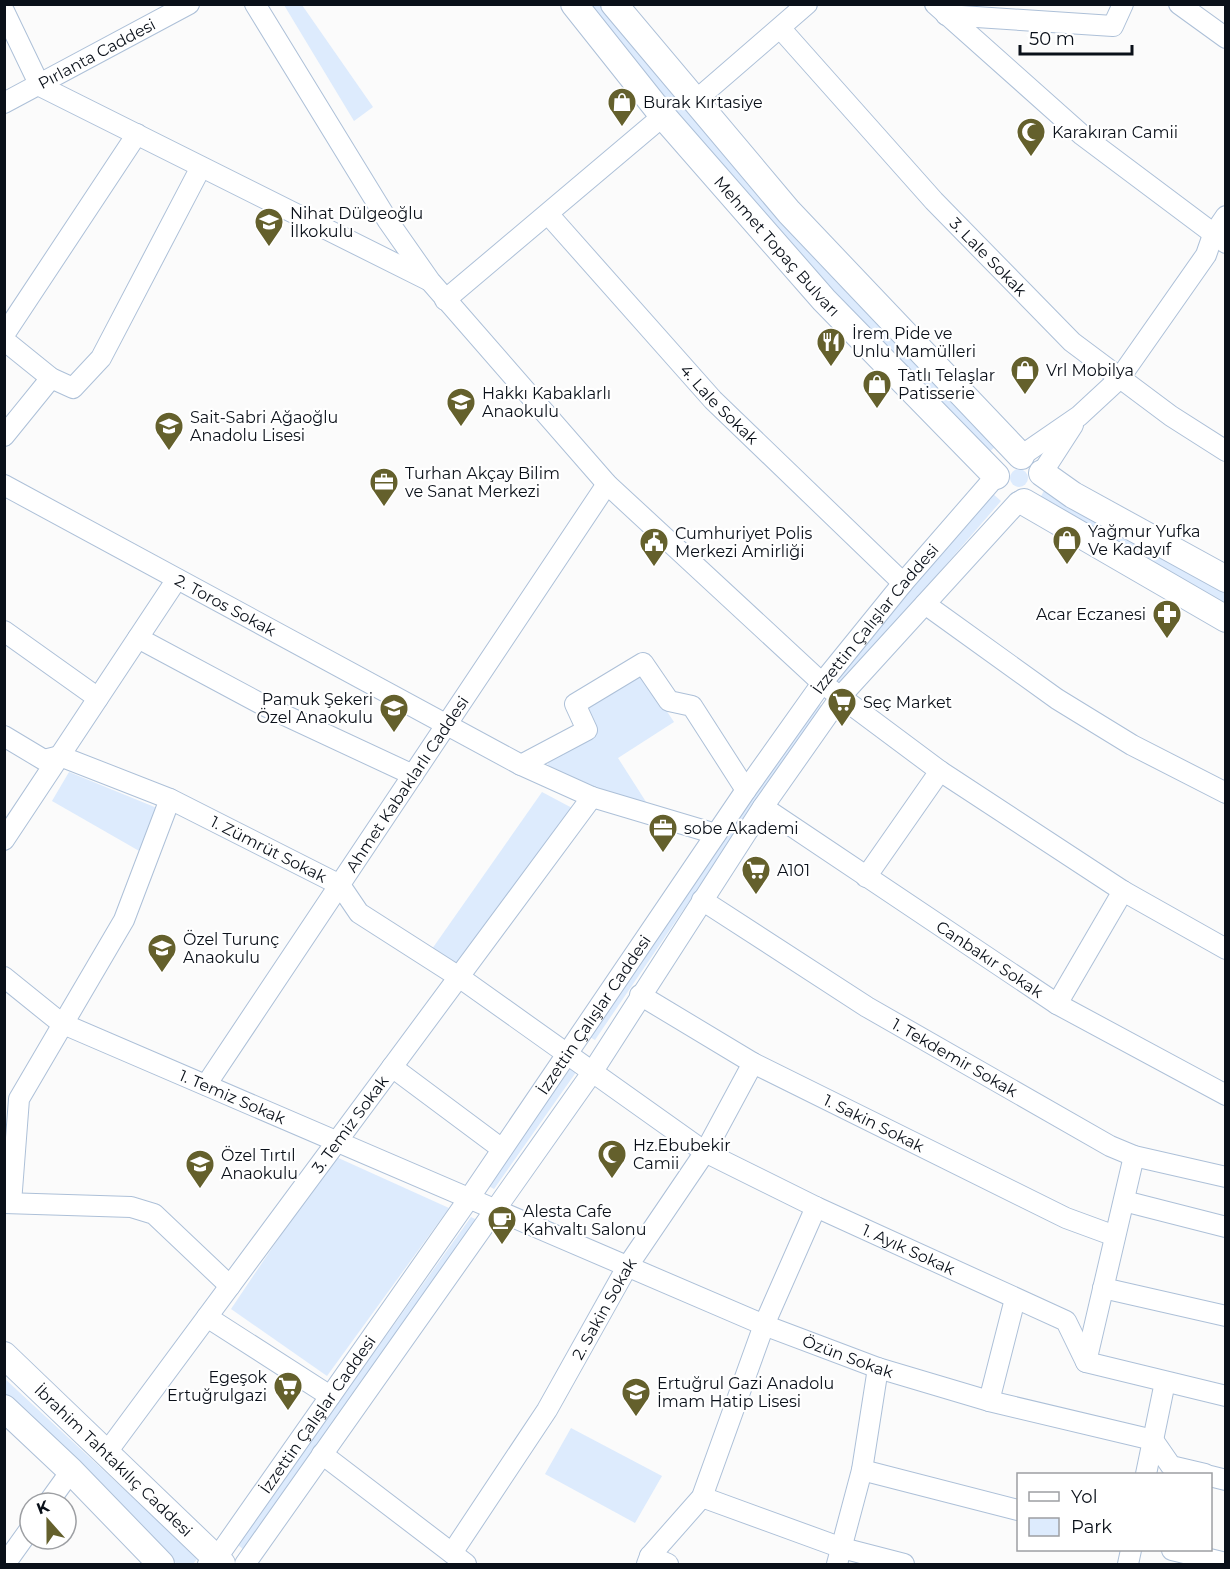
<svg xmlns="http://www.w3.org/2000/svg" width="1230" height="1569" viewBox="0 0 1230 1569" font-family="Montserrat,sans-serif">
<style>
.green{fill:#ddebfd}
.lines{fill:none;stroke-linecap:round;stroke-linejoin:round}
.minor-casing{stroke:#adc0d8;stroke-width:22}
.major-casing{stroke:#adc0d8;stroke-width:28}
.minor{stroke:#fff;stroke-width:20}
.major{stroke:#fff;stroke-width:26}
.labels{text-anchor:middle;stroke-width:4.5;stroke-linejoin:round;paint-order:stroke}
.street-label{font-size:16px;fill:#0a1019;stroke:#fff}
.poi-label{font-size:16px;fill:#0a1019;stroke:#fff;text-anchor:start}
</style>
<rect width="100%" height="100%" fill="#fbfbfb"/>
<g class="green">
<path d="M284,5H302L373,107L354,121Z"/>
<path d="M586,5H599C724,160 859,303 998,444L986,455C848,309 713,160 586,5Z"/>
<circle cx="1019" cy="478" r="9"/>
<path d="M1046,487L1225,589V605L1039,500Z"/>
<path d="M992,493L1001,501L841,686L833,680Z"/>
<path d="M642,674L674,722L618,758L648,805L552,772L545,759L596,732L584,708Z"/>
<path d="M815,702L822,706L595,1040L588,1036Z"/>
<path d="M69,772L157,808L141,852L52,801Z"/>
<path d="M542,792L574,809L462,970L432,949Z"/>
<path d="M573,1065L579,1068L494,1189L487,1185Z"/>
<path d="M334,1156L449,1208L327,1376L231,1309Z"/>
<path d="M471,1217L477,1220L244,1550L237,1544Z"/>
<path d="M4,1378L198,1558L193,1564H177L5,1399Z"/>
<path d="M571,1428L662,1476L635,1523L545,1474Z"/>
</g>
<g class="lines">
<g class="minor-casing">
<g id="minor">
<path d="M255,4L388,221L430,281L607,484L822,683L940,771L1123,891L1226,949"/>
<path d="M935,4L1082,135L1226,243"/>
<path d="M1179,4L1226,38"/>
<path d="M4,11L40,86L428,280"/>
<path d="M946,15L1113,26L1123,4"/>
<path id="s1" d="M781,29L934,201L1072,342L1171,416L1226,451"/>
<path d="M695,101L807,4"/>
<path id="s2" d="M4,103L189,4"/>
<path id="s3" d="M548,214L713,400L903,583"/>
<path d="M445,300L663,116"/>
<path d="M4,335L137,134"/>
<path d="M4,340L51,378L73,388L101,358L201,167"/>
<path d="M4,436L51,378"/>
<path d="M1021,456L1079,416L1119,379L1206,255L1213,235L1226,216"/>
<path d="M1042,473L1073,425"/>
<path id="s4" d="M4,485L521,765L592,797L716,834"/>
<path d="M925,604L1057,699L1132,745L1226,793"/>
<path d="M4,631L98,698"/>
<path d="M138,638L265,706L413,775"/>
<path id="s5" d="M4,736L44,760L60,756L170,799L340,885L359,913L459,977L705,1152L816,1207L1066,1321L1086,1362L1226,1396"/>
<path d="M521,765L587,730L575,704L643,663L669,701L692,706L746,790"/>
<path id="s6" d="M763,807L1057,1004L1226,1095"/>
<path d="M4,840L177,579"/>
<path d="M866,877L940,771"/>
<path id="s7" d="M702,900L867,1007L1110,1146L1134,1156L1226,1177"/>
<path id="s8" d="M4,977L61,1023L764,1325L878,1368L989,1401L1153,1440L1171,1466L1205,1474"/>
<path id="s9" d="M640,995L753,1063L1066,1218L1115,1236"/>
<path d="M1057,1004L1123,891"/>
<path d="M392,1067L502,1149"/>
<path id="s10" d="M206,1085L607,484"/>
<path d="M1124,1201L1226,1227"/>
<path d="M4,1203L131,1207L154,1214L230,1286"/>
<path d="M11,1203L19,1099L124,920L170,799"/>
<path d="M1103,1288L1226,1316"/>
<path d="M207,1317L330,1396"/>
<path d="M1086,1362L1134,1156"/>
<path d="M989,1401L1015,1299"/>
<path id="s11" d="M107,1452L592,797"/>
<path d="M322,1454L466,1564"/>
<path d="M862,1470L1018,1510"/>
<path d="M1146,1474L1165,1382"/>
<path d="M1210,1476L1226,1480"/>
<path d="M702,1497L842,1548L904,1564"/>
<path d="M48,1503L71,1471"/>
<path d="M1172,1550L1226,1563"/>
<path id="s12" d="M452,1553L547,1410L627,1267L705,1152L753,1063"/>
<path d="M650,1556L668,1564"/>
<path d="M5,1564L30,1529"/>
<path id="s13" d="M208,1564L216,1559L470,1197L746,790L822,683L903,583L996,476"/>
<path d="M245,1564L591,1074L763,807L841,696L1018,502"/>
<path d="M647,1564L650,1556L702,1497L764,1325L816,1207"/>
<path d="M837,1564L862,1470L878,1368"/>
<path d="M1128,1564L1131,1550"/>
</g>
</g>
<g class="major-casing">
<g id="major">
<path id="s14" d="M574,4L663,116L824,300L996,476"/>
<path d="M614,4L789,212L1021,456"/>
<path d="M1042,473L1073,495L1226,579"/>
<path d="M1024,502L1226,619"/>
<path id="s15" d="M4,1355L222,1564"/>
<path d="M4,1408L71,1471L161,1564"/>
</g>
</g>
<use href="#minor" class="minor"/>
<use href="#major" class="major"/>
</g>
<defs>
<g id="shop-pin" transform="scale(1.5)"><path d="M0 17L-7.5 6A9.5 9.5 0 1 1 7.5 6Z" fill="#64602c" stroke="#fff"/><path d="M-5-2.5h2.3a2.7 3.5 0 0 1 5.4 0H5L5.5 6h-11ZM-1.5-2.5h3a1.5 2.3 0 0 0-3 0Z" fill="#fff"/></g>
<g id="mosque-pin" transform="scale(1.5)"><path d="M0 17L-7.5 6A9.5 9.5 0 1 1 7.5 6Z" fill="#64602c" stroke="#fff"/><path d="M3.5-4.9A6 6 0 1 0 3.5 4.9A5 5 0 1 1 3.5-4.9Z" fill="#fff"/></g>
<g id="school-pin" transform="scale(1.5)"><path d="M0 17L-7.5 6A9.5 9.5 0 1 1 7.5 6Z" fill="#64602c" stroke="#fff"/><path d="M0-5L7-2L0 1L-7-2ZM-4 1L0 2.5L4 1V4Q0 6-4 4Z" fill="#fff"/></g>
<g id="restaurant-pin" transform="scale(1.5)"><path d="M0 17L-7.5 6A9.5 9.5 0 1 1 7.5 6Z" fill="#64602c" stroke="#fff"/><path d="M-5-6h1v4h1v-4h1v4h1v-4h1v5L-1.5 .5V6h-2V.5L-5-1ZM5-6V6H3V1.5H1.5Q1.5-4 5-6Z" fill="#fff"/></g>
<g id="office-pin" transform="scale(1.5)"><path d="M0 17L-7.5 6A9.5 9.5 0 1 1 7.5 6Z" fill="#64602c" stroke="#fff"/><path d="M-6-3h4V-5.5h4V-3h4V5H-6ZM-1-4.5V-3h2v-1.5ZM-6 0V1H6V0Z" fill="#fff"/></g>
<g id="civic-pin" transform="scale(1.5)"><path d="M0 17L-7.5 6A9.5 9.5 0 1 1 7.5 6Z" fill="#64602c" stroke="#fff"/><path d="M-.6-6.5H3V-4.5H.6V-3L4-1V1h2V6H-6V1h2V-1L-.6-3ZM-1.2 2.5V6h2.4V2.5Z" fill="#fff"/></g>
<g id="pharmacy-pin" transform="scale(1.5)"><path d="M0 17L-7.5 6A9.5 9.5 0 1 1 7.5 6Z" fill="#64602c" stroke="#fff"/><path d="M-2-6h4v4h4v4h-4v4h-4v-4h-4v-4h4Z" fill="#fff"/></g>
<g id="supermarket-pin" transform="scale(1.5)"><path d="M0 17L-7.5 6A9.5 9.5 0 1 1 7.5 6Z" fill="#64602c" stroke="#fff"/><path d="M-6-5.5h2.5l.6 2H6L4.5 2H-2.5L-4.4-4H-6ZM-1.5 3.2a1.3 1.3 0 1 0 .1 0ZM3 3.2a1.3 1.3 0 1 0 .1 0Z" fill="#fff"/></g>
<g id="cafe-pin" transform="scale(1.5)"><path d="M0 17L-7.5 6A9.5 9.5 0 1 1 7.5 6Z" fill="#64602c" stroke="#fff"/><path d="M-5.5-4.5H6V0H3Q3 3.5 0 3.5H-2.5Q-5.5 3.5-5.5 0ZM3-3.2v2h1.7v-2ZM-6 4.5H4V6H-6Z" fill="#fff"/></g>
</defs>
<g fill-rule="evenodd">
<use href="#shop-pin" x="622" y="102"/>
<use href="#mosque-pin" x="1031" y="132"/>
<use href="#school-pin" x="269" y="222"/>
<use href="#restaurant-pin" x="831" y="342"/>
<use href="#shop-pin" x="1025" y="370"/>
<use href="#shop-pin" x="877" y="384"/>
<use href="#school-pin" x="461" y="402"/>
<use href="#school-pin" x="169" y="426"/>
<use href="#office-pin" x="384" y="482"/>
<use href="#shop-pin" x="1067" y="540"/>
<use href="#civic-pin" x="654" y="542"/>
<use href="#pharmacy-pin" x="1167" y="614"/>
<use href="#supermarket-pin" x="842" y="702"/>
<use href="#school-pin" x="394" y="708"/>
<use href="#office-pin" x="663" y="828"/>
<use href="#supermarket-pin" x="756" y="870"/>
<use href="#school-pin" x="162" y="948"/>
<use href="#mosque-pin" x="612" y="1154"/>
<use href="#school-pin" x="200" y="1164"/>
<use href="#cafe-pin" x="502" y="1220"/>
<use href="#supermarket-pin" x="288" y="1386"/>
<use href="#school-pin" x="636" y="1392"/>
</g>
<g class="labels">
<g class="street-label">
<text dy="6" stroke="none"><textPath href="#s2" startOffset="105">Pırlanta Caddesi</textPath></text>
<text dy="6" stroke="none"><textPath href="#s14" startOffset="316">Mehmet Topaç Bulvarı</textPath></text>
<text dy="6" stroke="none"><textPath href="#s1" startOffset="308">3. Lale Sokak</textPath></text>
<text dy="6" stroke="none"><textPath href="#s3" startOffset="256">4. Lale Sokak</textPath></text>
<text dy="6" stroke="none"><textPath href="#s4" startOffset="252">2. Toros Sokak</textPath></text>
<text dy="6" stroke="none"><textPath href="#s13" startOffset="1158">İzzettin Çalışlar Caddesi</textPath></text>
<text dy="6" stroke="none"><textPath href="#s10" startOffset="362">Ahmet Kabaklarlı Caddesi</textPath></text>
<text dy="6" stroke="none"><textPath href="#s5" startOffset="292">1. Zümrüt Sokak</textPath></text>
<text dy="6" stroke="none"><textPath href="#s6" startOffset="273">Canbakır Sokak</textPath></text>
<text dy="6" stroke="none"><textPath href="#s13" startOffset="672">İzzettin Çalışlar Caddesi</textPath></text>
<text dy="6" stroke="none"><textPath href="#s7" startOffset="298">1. Tekdemir Sokak</textPath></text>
<text dy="6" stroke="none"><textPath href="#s8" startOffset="260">1. Temiz Sokak</textPath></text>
<text dy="6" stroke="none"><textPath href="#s9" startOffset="267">1. Sakin Sokak</textPath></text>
<text dy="6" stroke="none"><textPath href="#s11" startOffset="408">3. Temiz Sokak</textPath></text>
<text dy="6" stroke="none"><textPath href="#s5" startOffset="1052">1. Ayık Sokak</textPath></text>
<text dy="6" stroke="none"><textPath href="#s12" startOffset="288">2. Sakin Sokak</textPath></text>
<text dy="6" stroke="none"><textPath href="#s8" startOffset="928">Özün Sokak</textPath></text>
<text dy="6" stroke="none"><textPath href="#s13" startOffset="186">İzzettin Çalışlar Caddesi</textPath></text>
<text dy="6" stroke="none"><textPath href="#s15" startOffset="152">İbrahim Tahtakılıç Caddesi</textPath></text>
</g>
<g class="poi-label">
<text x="643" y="108">Burak Kırtasiye</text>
<text x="1052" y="138">Karakıran Camii</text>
<text x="290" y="219">Nihat Dülgeoğlu<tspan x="290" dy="18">İlkokulu</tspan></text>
<text x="852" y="339">İrem Pide ve<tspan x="852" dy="18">Unlu Mamülleri</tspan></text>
<text x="1046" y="376">Vrl Mobilya</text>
<text x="898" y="381">Tatlı Telaşlar<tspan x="898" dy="18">Patisserie</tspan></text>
<text x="482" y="399">Hakkı Kabaklarlı<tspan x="482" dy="18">Anaokulu</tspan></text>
<text x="190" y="423">Sait-Sabri Ağaoğlu<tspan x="190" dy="18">Anadolu Lisesi</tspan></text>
<text x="405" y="479">Turhan Akçay Bilim<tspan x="405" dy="18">ve Sanat Merkezi</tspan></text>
<text x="1088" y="537">Yağmur Yufka<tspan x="1088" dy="18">Ve Kadayıf</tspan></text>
<text x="675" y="539">Cumhuriyet Polis<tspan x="675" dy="18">Merkezi Amirliği</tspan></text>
<text x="1146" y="620" text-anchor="end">Acar Eczanesi</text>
<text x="373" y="705" text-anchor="end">Pamuk Şekeri<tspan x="373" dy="18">Özel Anaokulu</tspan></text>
<text x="863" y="708">Seç Market</text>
<text x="684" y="834">sobe Akademi</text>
<text x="777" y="876">A101</text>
<text x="183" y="945">Özel Turunç<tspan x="183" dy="18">Anaokulu</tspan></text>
<text x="633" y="1151">Hz.Ebubekir<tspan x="633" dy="18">Camii</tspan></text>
<text x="221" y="1161">Özel Tırtıl<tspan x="221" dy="18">Anaokulu</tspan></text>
<text x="523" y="1217">Alesta Cafe<tspan x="523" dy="18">Kahvaltı Salonu</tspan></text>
<text x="267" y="1383" text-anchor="end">Egeşok<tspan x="267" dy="18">Ertuğrulgazi</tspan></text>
<text x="657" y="1389">Ertuğrul Gazi Anadolu<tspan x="657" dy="18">İmam Hatip Lisesi</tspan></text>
</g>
</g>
<rect width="1230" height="1569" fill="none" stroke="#0a1019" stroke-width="12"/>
<rect x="1017" y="1473" width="195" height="78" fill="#ffffff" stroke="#9d9fa3" stroke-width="1.5"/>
<rect x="1029" y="1492" width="30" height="9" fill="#ffffff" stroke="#9d9fa3" stroke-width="1.5"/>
<text x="1071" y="1503" font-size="18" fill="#0a1019">Yol</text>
<rect x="1029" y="1518" width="30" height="18" fill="#ddebfd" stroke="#9d9fa3" stroke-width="1.5"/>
<text x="1071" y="1533" font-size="18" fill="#0a1019">Park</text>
<g transform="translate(48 1521) rotate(339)"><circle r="28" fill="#ffffff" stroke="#9d9fa3" stroke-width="1.5"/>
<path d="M0-4.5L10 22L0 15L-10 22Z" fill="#64602c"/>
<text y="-9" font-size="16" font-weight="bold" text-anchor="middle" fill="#0a1019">K</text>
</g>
<path d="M1020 45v9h112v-9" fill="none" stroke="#0a1019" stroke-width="3"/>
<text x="1029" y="45" font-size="18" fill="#0a1019" stroke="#ffffff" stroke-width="4.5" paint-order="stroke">50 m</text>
</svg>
